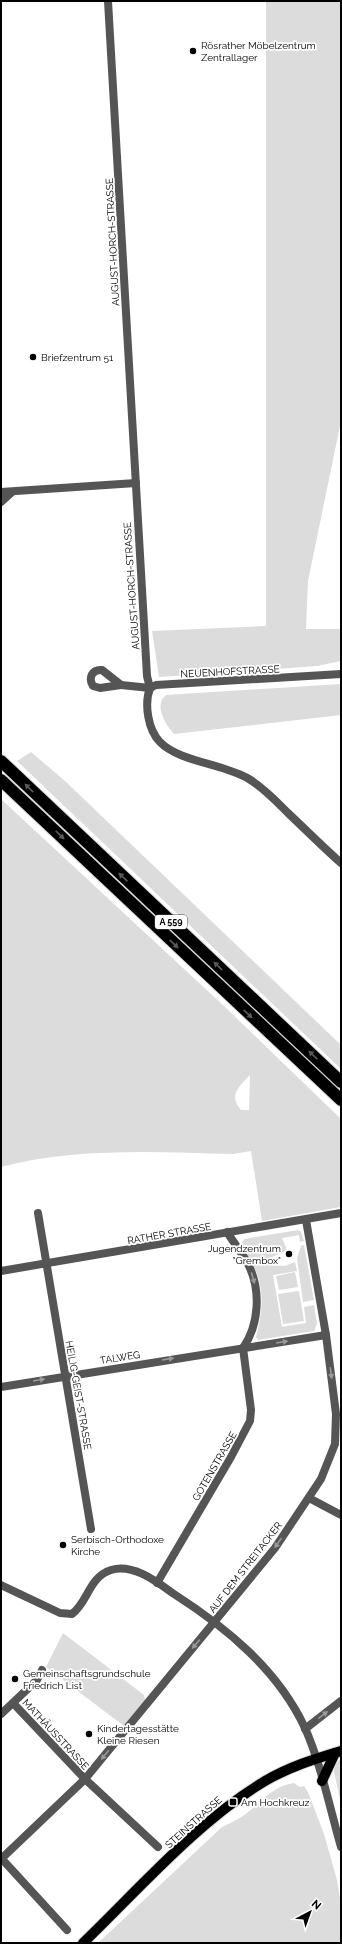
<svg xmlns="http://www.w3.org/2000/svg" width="342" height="1944" viewBox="0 0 342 1944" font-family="Raleway,sans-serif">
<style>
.green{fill:#dcdcdc;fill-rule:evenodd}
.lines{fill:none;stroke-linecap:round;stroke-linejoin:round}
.major-casing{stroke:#dbdbdb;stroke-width:12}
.highway-casing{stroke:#dbdbdb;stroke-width:14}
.minor{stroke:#555;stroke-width:8}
.major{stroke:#000;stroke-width:10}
.highway{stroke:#000;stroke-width:12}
.oneway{fill:#595959}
.oneway2{fill:#999}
.poi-dot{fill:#000;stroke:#fff;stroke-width:1.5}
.labels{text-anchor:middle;stroke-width:3.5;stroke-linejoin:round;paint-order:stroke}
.shield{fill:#fff;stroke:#4c4c4c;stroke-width:1}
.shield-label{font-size:9px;font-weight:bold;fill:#000}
.poi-label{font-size:10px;fill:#000;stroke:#fff;text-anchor:start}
.street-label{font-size:10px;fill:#000;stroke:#fff}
</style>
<rect width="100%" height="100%" fill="#fff"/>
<g class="green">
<path d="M266,1H341V421L308,581L306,629H341V661L317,666L159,677L152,631L266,626Z"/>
<path d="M341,684V715L174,734C166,725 153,705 166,695Z"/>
<path d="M31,752L65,781L341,1045V1069L17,761Z"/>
<path d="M1,799L225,1007L341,1119V1207L262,1221L251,1151L233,1154C158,1152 75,1147 1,1167ZM250,1075L249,1110H241C228,1095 239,1087 250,1075Z"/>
<path d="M299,1230L301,1232L304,1241L300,1242L299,1235L282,1238L287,1250L268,1259L271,1265L285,1266L295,1262L297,1271L273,1275L282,1327L306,1323L304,1307L314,1305L317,1324L314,1331L258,1340L256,1337C262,1315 265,1291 255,1269C251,1261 244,1253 241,1244L244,1239Z"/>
<path d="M304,1245L314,1300L303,1302L297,1258L301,1246Z"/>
<path d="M295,1272L298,1287L279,1290L276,1276Z"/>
<path d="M299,1291L304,1321L283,1324L278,1294Z"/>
<path d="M63,1633L144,1695L145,1700L124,1726L46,1667Z"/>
<path d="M341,1759V1804L333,1767L336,1762Z"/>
<path d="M294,1783L300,1787L304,1786L308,1792L324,1834L337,1880L341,1905V1943H98L222,1827C231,1823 239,1819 247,1813C262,1801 273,1786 294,1783Z"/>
</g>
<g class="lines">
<g class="major-casing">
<g id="major">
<path d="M322,1781L335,1753"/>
<path d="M83,1943C139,1889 198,1821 265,1781C289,1767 314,1759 341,1751"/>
</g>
</g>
<g class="highway-casing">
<g id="highway">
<path d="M1,761L341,1082"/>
<path d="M1,780L341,1100"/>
</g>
</g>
<g class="minor">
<path d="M108,1L147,676L150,688"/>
<path d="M1,492L136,483"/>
<path d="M1,502L12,492"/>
<path d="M102,670L121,685L100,688L93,686C88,678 92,669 102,670Z"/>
<path d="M121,685L150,688L156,685L341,674"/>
<path d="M150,688C144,704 148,730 160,742C179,762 225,764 249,779C264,788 276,801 288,813C306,830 323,847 341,863"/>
<path d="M38,1213L91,1529"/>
<path d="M227,1232C234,1243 243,1254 249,1266C261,1291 259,1325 243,1348"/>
<path d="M1,1271L341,1213"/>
<path d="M1,1387L326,1335"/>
<path d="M309,1498L341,1515"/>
<path d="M157,1583L231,1457L250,1421L251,1410L243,1348"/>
<path d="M1,1585L60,1613L72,1614C88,1602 89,1577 111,1570C133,1563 157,1582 174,1594C227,1628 278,1670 305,1728C321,1764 330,1809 341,1847"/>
<path d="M13,1703L85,1779L158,1847"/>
<path d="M1,1714L37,1680L42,1670"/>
<path d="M305,1729L341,1701"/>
<path d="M1,1858L67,1930"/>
<path d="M1,1859L85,1779L275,1548L321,1479L335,1444L336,1414L326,1335L306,1220"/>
</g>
<use href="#major" class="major"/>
<use href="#highway" class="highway"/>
</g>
<defs><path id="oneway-solid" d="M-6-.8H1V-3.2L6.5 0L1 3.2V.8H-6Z"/></defs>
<g class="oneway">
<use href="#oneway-solid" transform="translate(29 788) rotate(-136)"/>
<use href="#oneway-solid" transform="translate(60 835) rotate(44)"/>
<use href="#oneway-solid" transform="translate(123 877) rotate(-137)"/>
<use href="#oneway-solid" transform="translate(174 944) rotate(43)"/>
<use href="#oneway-solid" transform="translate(218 966) rotate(-137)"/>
<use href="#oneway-solid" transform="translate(248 1014) rotate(43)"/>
<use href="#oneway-solid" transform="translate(313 1055) rotate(-136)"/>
</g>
<g class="oneway2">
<use href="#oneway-solid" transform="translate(253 1278) rotate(74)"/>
<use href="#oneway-solid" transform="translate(282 1342) rotate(-9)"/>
<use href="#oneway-solid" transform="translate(168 1359) rotate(-9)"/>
<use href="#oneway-solid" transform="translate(331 1373) rotate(82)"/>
<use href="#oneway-solid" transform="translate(39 1380) rotate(-10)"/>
<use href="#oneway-solid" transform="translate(278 1543) rotate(125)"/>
<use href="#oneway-solid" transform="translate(196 1644) rotate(130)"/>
<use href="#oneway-solid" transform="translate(323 1715) rotate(-37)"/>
<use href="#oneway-solid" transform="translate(105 1755) rotate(129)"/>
</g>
<g class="poi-dot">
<circle cx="193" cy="51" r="4"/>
<circle cx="33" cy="357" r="4"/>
<circle cx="289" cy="1254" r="4"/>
<circle cx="63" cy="1545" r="4"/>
<circle cx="15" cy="1679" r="4"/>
<circle cx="89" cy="1734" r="4"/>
<rect x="229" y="1798" width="8" height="8" rx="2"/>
</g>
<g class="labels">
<rect class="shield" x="155" y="915" width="32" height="14" rx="3"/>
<g class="shield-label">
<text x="171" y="925">A 559</text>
</g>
<g class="poi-label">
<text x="201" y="49">Rösrather Möbelzentrum<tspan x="201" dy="12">Zentrallager</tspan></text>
<text x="41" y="361">Briefzentrum 51</text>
<text x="281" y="1252" text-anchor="end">Jugendzentrum<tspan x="281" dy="12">"Grembox"</tspan></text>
<text x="71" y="1543">Serbisch-Orthodoxe<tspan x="71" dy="12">Kirche</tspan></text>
<text x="23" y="1677">Gemeinschaftsgrundschule<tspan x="23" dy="12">Friedrich List</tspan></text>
<text x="97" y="1732">Kindertagesstätte<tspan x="97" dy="12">Kleine Riesen</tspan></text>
<text x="241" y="1806">Am Hochkreuz</text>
</g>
<g class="street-label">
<text transform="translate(112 242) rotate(-93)" y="4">AUGUST-HORCH-STRASSE</text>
<text transform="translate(131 586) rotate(-94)" y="4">AUGUST-HORCH-STRASSE</text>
<text transform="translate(230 671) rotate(-3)" y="4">NEUENHOFSTRASSE</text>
<text transform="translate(169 1233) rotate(-10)" y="4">RATHER STRASSE</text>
<text transform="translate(120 1357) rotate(-9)" y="4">TALWEG</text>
<text transform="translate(79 1395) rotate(80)" y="4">HEILIG-GEIST-STRASSE</text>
<text transform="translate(214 1466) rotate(-60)" y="4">GOTENSTRASSE</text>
<text transform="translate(245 1567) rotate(-52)" y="4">AUF DEM STREITACKER</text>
<text transform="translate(56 1734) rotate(47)" y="4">MATHÄUSSTRASSE</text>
<text transform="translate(193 1822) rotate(-42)" y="4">STEINSTRASSE</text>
</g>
</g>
<rect width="342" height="1944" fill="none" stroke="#000000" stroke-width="4"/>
<g transform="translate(310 1912) rotate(41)" stroke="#ffffff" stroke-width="3" paint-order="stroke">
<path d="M0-3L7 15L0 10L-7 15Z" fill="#000000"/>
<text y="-6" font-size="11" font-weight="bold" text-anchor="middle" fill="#000000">N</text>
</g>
</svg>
